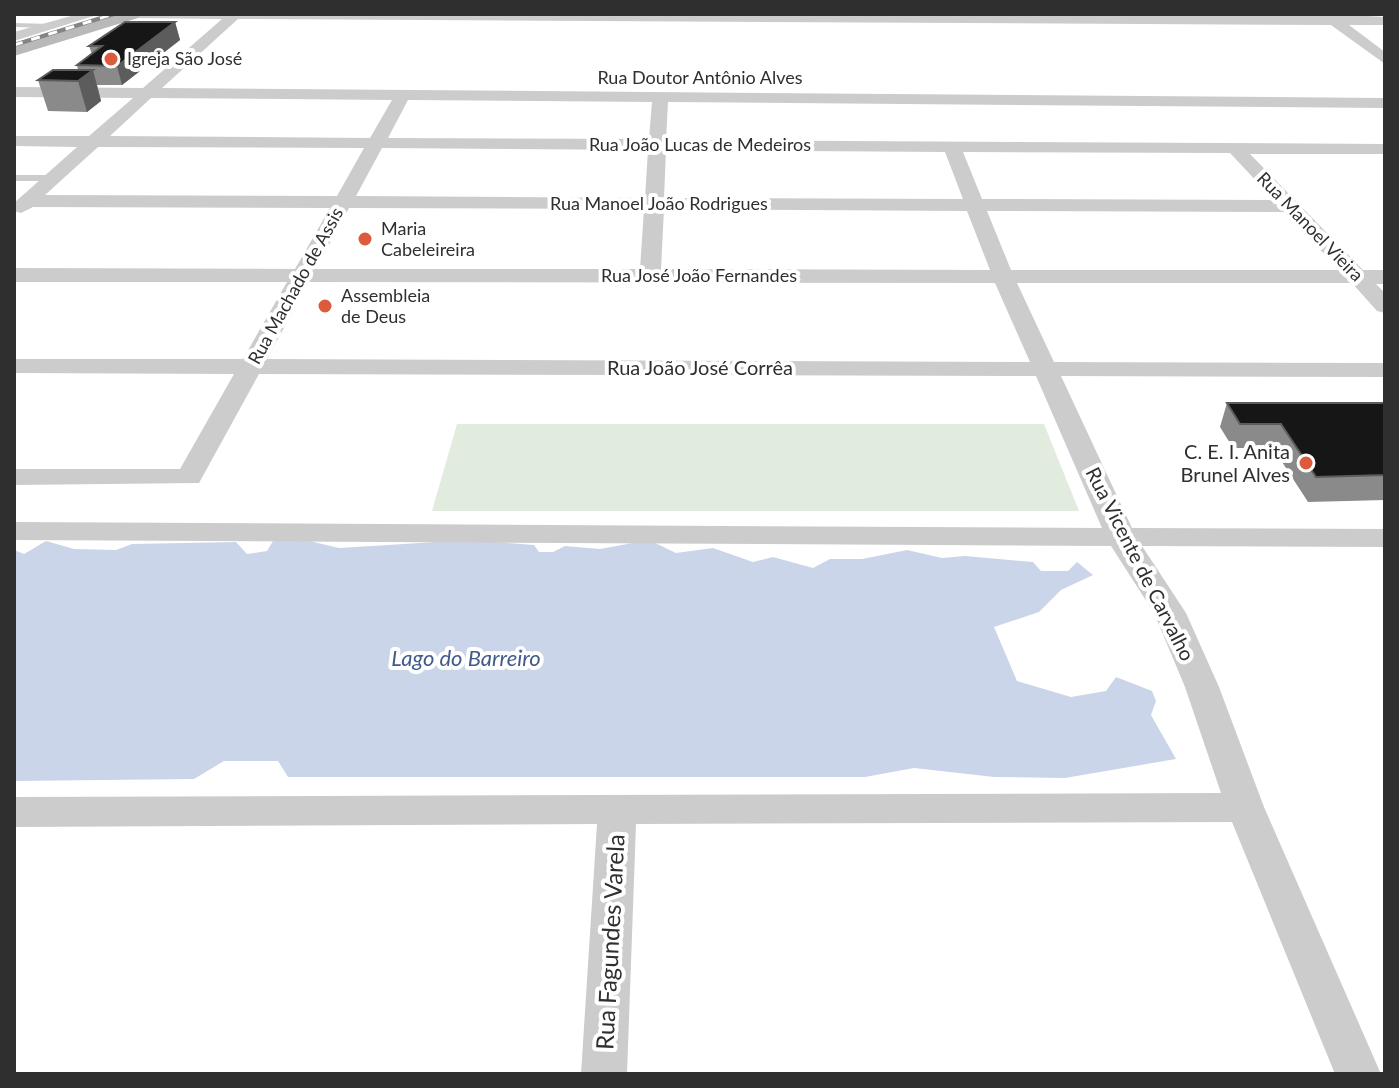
<svg xmlns="http://www.w3.org/2000/svg" width="1399" height="1088" viewBox="0 0 1399 1088" font-family="Lato,sans-serif">
<style>
.green{fill:#e1ebde}
.water{fill:#cbd5ea}
.lines{fill:none;stroke-linecap:round;stroke-linejoin:round}
.lane{fill:#ccc;fill-rule:evenodd}
.street{fill:#ccc;fill-rule:evenodd}
.secondary{fill:#b9b9b9;fill-rule:evenodd}
.rail-casing{stroke:#848484;stroke-width:4}
.rail{stroke:#fff;stroke-width:3;stroke-dasharray:9;stroke-linecap:butt}
.wall{fill:#8a8a8a}
.shaded-wall{fill:#5c5c5c}
.building{fill:#161616;stroke:#5c5c5c;stroke-width:2}
.poi-dot{fill:#db5b3c;stroke:#fff;stroke-width:3}
.labels{text-anchor:middle;stroke-width:8;stroke-linejoin:round;paint-order:stroke}
.far-poi-label{font-size:18px;fill:#2f2f2f;stroke:#fff;text-anchor:start}
.far-street-label{font-size:18px;fill:#2f2f2f;stroke:#fff}
.street-label{font-size:20px;fill:#2f2f2f;stroke:#fff}
.poi-label{font-size:20px;fill:#2f2f2f;stroke:#fff;text-anchor:end}
.water-label{font-size:22px;font-style:italic;fill:#425b8c;stroke:#fff}
.near-street-label{font-size:24px;fill:#2f2f2f;stroke:#fff}
</style>
<rect width="100%" height="100%" fill="#fff"/>
<path class="green" d="M457,424H1044L1079,511H432Z"/>
<path class="water" d="M305,540L339,548L469,540L534,545L539,552H553L565,546L600,549L649,540L676,553L713,548L753,562L773,557L813,568L830,559H862L907,550L942,558L965,556L1033,562L1041,571H1068L1077,562L1093,575L1061,590L1039,612L994,627L1017,681L1071,697L1106,691L1116,677L1152,691L1156,701L1151,715L1176,759L1065,778L994,777L914,768L865,777H288L278,761H224L194,779L14,781V550L24,554L46,541L74,549L116,550L132,544L236,542L247,554L267,551L273,541Z"/>
<g class="lines">
<g class="lane">
<path d="M14,23L51,24L54,26L51,28L14,27Z"/>
<path d="M14,175H53L57,178L53,181H14Z"/>
</g>
<g class="street">
<path d="M78,14H100L14,41V32Z"/>
<path d="M123,14L1322,16L1333,14L1385,17V25H1349L1385,52V64L1331,25L238,19L162,88L1385,98V108L668,102L666,140L1385,144V154H1250L1363,270H1385V284H1376L1385,293V313L1377,311L1352,283H1017L1054,362L1385,363V377L1061,376L1132,528L1385,529V547L1142,546L1186,613L1219,687L1264,807L1381,1074H1335L1232,822L636,824L627,1074H581L597,824L14,827V797L1221,793L1185,687L1154,613L1111,546L14,540V522L1102,528L1036,376L259,374L199,483L14,485V469H180L234,374L14,373V359H243L287,282H14V268L295,269L330,208L33,207L21,213L14,211V203L77,147L14,146V136H89L133,98L14,97V87L143,88L222,19L130,18ZM151,98L392,100L370,138L110,136ZM408,100L652,102L649,139L388,138ZM98,147L364,148L337,196L45,195ZM382,148L648,150L645,198L356,196ZM666,150L945,152L963,199L664,198ZM963,152L1230,153L1274,200L982,199ZM349,208L644,209L640,269H316ZM664,209L967,211L990,270L661,269ZM987,211L1285,212L1339,270H1011ZM309,282L995,283L1030,362L267,359Z"/>
</g>
<path class="secondary" d="M111,14H141L138,18L14,56V43Z"/>
<g class="rail-casing">
<path id="rail" d="M14,45L114,14"/>
</g>
<use href="#rail" class="rail"/>
</g>
<g class="wall">
<path d="M175,22L180,40L122,85H97L101,101L87,112L48,111L38,80L78,70L77,65L92,54L89,46Z"/>
<path d="M1227,403H1385V500L1308,502L1273,448H1233L1220,427Z"/>
</g>
<g class="shaded-wall">
<path d="M175,22L180,40L122,85L117,66Z"/>
<path d="M93,70L101,101L87,112L78,81Z"/>
</g>
<g class="building">
<path d="M125,22H175L117,66L77,65L102,46H89Z"/>
<path d="M53,70H93L78,81L38,80Z"/>
<path d="M1227,403H1385V475L1316,477L1281,424H1240Z"/>
</g>
<g class="poi-dot">
<circle cx="111" cy="59" r="8"/>
<circle cx="365" cy="239" r="8"/>
<circle cx="325" cy="306" r="8"/>
<circle cx="1306" cy="463" r="8"/>
</g>
<g class="labels">
<g class="far-poi-label">
<text x="127" y="65">Igreja São José</text>
<text x="381" y="235">Maria<tspan x="381" dy="21">Cabeleireira</tspan></text>
<text x="341" y="302">Assembleia<tspan x="341" dy="21">de Deus</tspan></text>
</g>
<g class="far-street-label">
<text x="700" y="84">Rua Doutor Antônio Alves</text>
<text x="700" y="151">Rua João Lucas de Medeiros</text>
<text x="659" y="210">Rua Manoel João Rodrigues</text>
<text transform="translate(1310 227) rotate(46)" y="6">Rua Manoel Vieira</text>
<text x="699" y="282">Rua José João Fernandes</text>
<text transform="translate(296 286) rotate(-61)" y="6">Rua Machado de Assis</text>
</g>
<g class="street-label">
<text x="700" y="375">Rua João José Corrêa</text>
<text transform="translate(1140 564) rotate(63)" y="7">Rua Vicente de Carvalho</text>
</g>
<g class="poi-label">
<text x="1290" y="459">C. E. I. Anita<tspan x="1290" dy="23">Brunel Alves</tspan></text>
</g>
<g class="water-label">
<text x="466" y="666">Lago do Barreiro</text>
</g>
<g class="near-street-label">
<text transform="translate(611 942) rotate(-87)" y="8">Rua Fagundes Varela</text>
</g>
</g>
<rect width="1399" height="1088" fill="none" stroke="#2f2f2f" stroke-width="32"/>
</svg>
